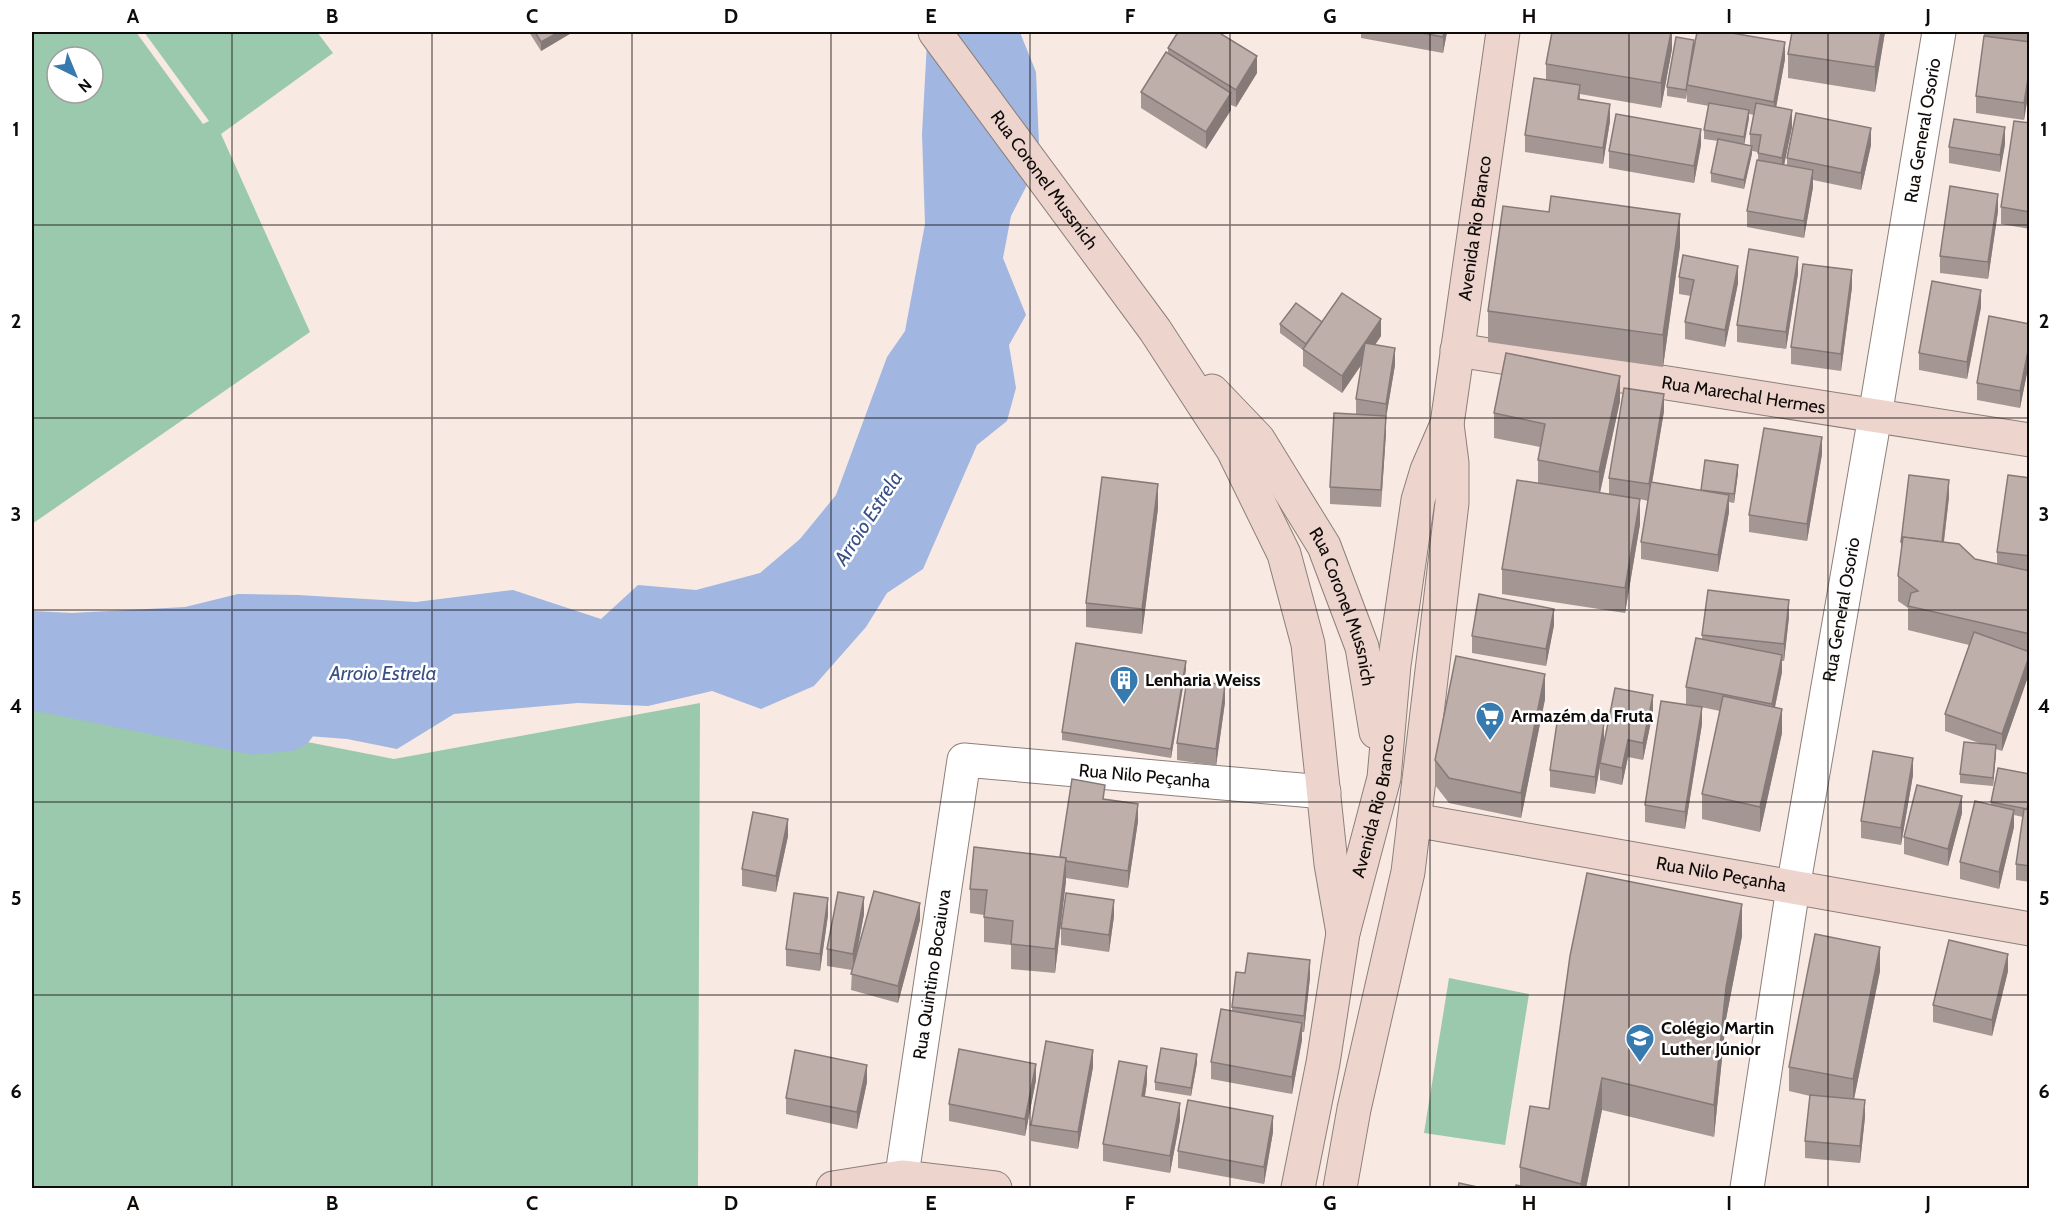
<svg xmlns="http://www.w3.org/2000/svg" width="2061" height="1220" viewBox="0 0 2061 1220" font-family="Cabin,sans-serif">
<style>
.green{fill:#9bc9ad;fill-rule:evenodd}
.water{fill:#a1b6e0}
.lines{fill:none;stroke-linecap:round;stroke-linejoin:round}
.river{stroke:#a1b6e0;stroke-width:63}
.street-casing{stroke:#8c7f79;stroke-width:35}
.secondary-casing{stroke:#8c7f79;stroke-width:35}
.street{stroke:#fff;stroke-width:33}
.secondary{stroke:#edd5ce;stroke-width:33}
.wall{fill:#a49693;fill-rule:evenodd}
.shaded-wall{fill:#867a78}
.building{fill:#bfafab;stroke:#867a78;stroke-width:1.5}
.grid{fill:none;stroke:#0f0b09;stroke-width:1.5;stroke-opacity:0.55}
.labels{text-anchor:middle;stroke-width:5;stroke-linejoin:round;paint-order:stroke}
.street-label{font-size:18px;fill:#0f0b09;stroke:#fff}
.poi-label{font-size:18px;font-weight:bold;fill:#0f0b09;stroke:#fff;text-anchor:start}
.water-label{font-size:20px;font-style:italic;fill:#395188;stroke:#fff}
.neatline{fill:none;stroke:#0f0b09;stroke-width:2}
.grid-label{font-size:20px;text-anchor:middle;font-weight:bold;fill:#0f0b09}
</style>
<rect width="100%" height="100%" fill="#f9e9e3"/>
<g class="green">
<path d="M32,32H136L203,124L209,121L144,32H317L333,53L221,134L310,332L32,524ZM57,57H93V93H57Z"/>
<path d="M32,688L394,759L700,703L698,1188H32Z"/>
<path d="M1449,978L1529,994L1505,1145L1424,1133Z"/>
</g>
<path class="water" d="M934,32H1022L1021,35L1036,72L1039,145L1027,185L1011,216L1003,258L1026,315L1009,345L1016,388L1007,421L977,445L923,569L887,593L866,627L814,686L761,709L712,691L648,706L578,703L454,714L397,749L347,739L255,732L196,710L121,701L86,700L32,713V611L72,613L185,607L238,594L298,595L416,602L513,590L601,619L638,585L696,590L760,573L800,539L836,495L887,357L905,331L925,224L922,134L927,42Z"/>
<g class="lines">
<path class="river" d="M32,678L255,723L286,720"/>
<g class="street-casing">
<g id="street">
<path id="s1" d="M900,1188L964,760L1324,792"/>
<path id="s2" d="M1747,1188L1793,888L1875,416L1939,32"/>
</g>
</g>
<g class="secondary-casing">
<g id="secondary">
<path id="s3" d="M935,32L1155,330L1233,450L1284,554L1308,644L1331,864L1343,933"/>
<path id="s4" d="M1457,350L2030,440"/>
<path id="s5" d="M1212,391L1258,439L1324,546L1362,647L1376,732"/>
<path id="s6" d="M1414,820L2030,929"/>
<path d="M833,1188L902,1177L995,1188"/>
<path id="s7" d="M1298,1188L1323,1063L1343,933L1384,778L1394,665L1418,500L1427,470L1447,424"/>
<path id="s8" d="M1340,1188L1354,1109L1408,872L1452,503V463L1447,424L1503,32"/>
</g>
</g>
<use href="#street" class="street"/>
<use href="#secondary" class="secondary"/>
</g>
<g class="wall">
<path d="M529,32H573L541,51Z"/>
<path d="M1361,32H1447L1443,53L1361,38Z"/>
<path d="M1672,32V49L1661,108L1580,94V99L1610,121L1603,164L1525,152V135L1546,79V64Z"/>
<path d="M1885,32L1875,92L1788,78V54Z"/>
<path d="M1984,32H2030V83L2024,120L1976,113V96L1984,38Z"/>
<path d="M1168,48L1257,73L1236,107L1231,105V110L1206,149L1141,108V92L1168,53Z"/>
<path d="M1694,48L1785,59L1776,107L1792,127L1784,165H1787V158L1871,145L1861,190L1813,180V187L1804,238L1747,227V211L1758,160V152L1752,151L1744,189L1711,182V173L1718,141L1704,139V130L1709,106L1687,102V91L1686,99L1667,96V87ZM1749,114L1754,115L1750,134V146L1744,144Z"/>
<path d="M2030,123V229L2001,224V207Z"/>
<path d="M2005,144L2000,172L1949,163V147Z"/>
<path d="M1701,145L1694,183L1609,168V151Z"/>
<path d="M1998,211L1988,279L1940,273V256Z"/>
<path d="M1680,246L1663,367L1488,342V311Z"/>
<path d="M1798,274L1786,349L1737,342V325Z"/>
<path d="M1679,277L1738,283L1725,347L1685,339V322L1691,296L1679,294Z"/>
<path d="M1852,287L1841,371L1791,364V347Z"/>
<path d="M1981,307L1967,379L1919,370V353Z"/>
<path d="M1322,322L1381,336L1375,345L1395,365L1386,418V433L1381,507L1330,504V487L1356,414V399L1362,364L1342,393L1303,366V350L1280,333V324Z"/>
<path d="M2030,324V358L2020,408L1977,400V383Z"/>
<path d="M1620,401L1600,493L1609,494V478L1664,411L1652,482L1701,490L1738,473L1734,503L1729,502V512L1718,572L1641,559V542L1648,501L1640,499V524L1625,613L1502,594V569L1538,483V460L1540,447L1494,438V413Z"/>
<path d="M1822,454L1807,541L1749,532V515Z"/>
<path d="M2030,478V671L2002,751L1996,749L1993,786L1960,783V774L1982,744L1945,731V714L1969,645L1908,630V608L1898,601V576L1901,555V542L1949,497L1944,542L1975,559L1997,564V552Z"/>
<path d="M1158,508L1142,634L1086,627V603Z"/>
<path d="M1789,617L1784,661H1782V672L1775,707L1782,733L1760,832L1702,819V794L1720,711L1686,704V687L1702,639V635Z"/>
<path d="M1554,625L1546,666L1472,653V636Z"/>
<path d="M1186,669L1171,758L1062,740V732Z"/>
<path d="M1545,699L1521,818L1449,803L1435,785V760Z"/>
<path d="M1225,702L1216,766L1177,760V743Z"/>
<path d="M1653,712L1643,760L1628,757L1622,785L1600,780V767L1595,794L1550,787V770L1604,740L1602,753Z"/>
<path d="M1702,724L1685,829L1645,822V805Z"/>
<path d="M2030,774V805L2029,810H2030V882L2016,880V864L2023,817L2014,815V827L1999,889L1960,879V862L1991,805V802Z"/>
<path d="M1913,775L1901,845L1861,838V821Z"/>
<path d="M1105,799L1138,821L1128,888L1066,878L1055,973L1011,969V945L984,942V915L970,913V889L1060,857Z"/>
<path d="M1962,813L1948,866L1904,854V837Z"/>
<path d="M788,836L776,892L742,886V869Z"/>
<path d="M864,914L857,953L920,920L898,1003L851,990L852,970L827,966V949Z"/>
<path d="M828,915L820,971L786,966V949Z"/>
<path d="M1114,916L1109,952L1061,945V928Z"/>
<path d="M1742,936L1726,1019L1714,1137L1602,1110L1586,1188H1515L1520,1186V1167L1549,1109Z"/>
<path d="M1880,971L1854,1099L1865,1117L1860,1163L1805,1158V1141L1810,1096L1789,1091V1067Z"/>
<path d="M2008,971L1992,1036L1933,1022V1005Z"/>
<path d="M1310,977L1304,1032H1302V1040L1292,1094L1211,1079V1062L1232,1011V1007Z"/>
<path d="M1197,1063L1191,1096L1155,1090V1082Z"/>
<path d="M1093,1067L1078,1149L1031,1141V1125Z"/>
<path d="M1036,1080L1025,1136L949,1121V1104Z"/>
<path d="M867,1082L857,1129L786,1114V1098Z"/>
<path d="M1147,1082L1145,1096L1180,1120L1170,1173L1103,1161V1144Z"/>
<path d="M1273,1132L1264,1184L1178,1168V1151Z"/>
</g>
<g class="shaded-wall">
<path d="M559,32H573L541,51V42Z"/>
<path d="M1444,32H1447L1443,53V37Z"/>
<path d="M1671,32H1672V49L1661,108V83Z"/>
<path d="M1881,32H1885L1875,92V67Z"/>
<path d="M1694,40V49L1687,85L1686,99V90Z"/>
<path d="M1785,42V59L1774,119V102Z"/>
<path d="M1257,56V73L1236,107V90Z"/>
<path d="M2030,66V83L2024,120V103Z"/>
<path d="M1231,93V110L1206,149V132Z"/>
<path d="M1610,104V121L1603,164V148Z"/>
<path d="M1749,110V119L1744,146V137Z"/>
<path d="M1792,110V127L1782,175V158Z"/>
<path d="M2005,127V144L2000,172V155Z"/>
<path d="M1871,128V145L1861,190V173Z"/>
<path d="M1701,129V145L1694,183V166Z"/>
<path d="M1752,146V154L1744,189V180Z"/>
<path d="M1813,170V187L1804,238V221Z"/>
<path d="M1998,194V211L1988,279V262Z"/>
<path d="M1680,214V246L1663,367V335Z"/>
<path d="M1798,257V274L1786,349V332Z"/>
<path d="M1738,266V283L1725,347V330Z"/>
<path d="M1852,270V287L1841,371V354Z"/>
<path d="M1981,290V307L1967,379V362Z"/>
<path d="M1381,319V336L1342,393V376Z"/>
<path d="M2030,341V358L2020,408V391Z"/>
<path d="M1395,348V365L1386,418V433L1381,507L1386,404Z"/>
<path d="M1620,376V401L1599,497V472Z"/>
<path d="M1664,394V411L1649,501V484Z"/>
<path d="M1822,437V454L1807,541V524Z"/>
<path d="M1738,465V473L1734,503V494Z"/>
<path d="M1949,480V497L1941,564V547Z"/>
<path d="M1158,484V508L1142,634V609Z"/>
<path d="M1729,495V512L1718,572V555Z"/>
<path d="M1640,499V524L1625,613V588Z"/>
<path d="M1789,600V617L1784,661V644Z"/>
<path d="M1554,609V625L1546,666V649Z"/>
<path d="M2030,654V671L2002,751V734Z"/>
<path d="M1782,655V672L1772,721V704Z"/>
<path d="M1186,661V669L1171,758V749Z"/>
<path d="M1545,674V699L1521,818V793Z"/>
<path d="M1225,685V702L1216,766V749Z"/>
<path d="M1653,695V712L1643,760V743Z"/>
<path d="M1702,707V724L1685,829V812Z"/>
<path d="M1782,709V733L1760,832V807Z"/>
<path d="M1604,723V740L1595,794V777Z"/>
<path d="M1628,740V757L1622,785V768Z"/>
<path d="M1996,745V754L1993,786V778Z"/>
<path d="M1913,758V775L1901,845V828Z"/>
<path d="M1962,796V813L1948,866V849Z"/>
<path d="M1138,804V821L1128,888V871Z"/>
<path d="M2014,810V827L1999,889V872Z"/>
<path d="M788,819V836L776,892V876Z"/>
<path d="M1066,858V882L1055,973V949Z"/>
<path d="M864,897V914L853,971V954Z"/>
<path d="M828,898V915L820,971V954Z"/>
<path d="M1114,900V916L1109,952V935Z"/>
<path d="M920,903V920L898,1003V986Z"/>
<path d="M1742,904V936L1726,1019L1714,1137V1105L1726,987Z"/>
<path d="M1880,947V971L1853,1104V1079Z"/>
<path d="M2008,954V971L1992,1036V1020Z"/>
<path d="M1310,960V977L1304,1032V1016Z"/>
<path d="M1302,1023V1040L1292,1094V1077Z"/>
<path d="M1093,1050V1067L1078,1149V1132Z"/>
<path d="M1197,1054V1063L1191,1096V1088Z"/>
<path d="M1036,1064V1080L1025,1136V1119Z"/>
<path d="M867,1065V1082L857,1129V1112Z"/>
<path d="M1147,1066V1082L1142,1113V1096Z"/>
<path d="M1602,1078V1110L1586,1188H1581V1184Z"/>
<path d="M1865,1100V1117L1860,1163V1146Z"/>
<path d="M1180,1103V1120L1170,1173V1156Z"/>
<path d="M1273,1116V1132L1264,1184V1167Z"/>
</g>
<g class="building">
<path d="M535,32H559L541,42Z"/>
<path d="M1178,32H1218L1257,56L1236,90L1168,48Z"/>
<path d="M1417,32H1444L1443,37Z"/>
<path d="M1552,32H1671L1661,83L1546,64Z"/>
<path d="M1697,32H1726L1785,42L1774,102L1687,85Z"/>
<path d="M1792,32H1881L1875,67L1788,54Z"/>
<path d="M1984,36L2030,42V66L2024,103L1976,96Z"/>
<path d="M1676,37L1694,40L1686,90L1667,87Z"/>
<path d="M1166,52L1231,93L1206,132L1141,92Z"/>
<path d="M1534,78L1580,85L1578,99L1610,104L1603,148L1525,135Z"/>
<path d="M1709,103L1749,110L1744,137L1704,130Z"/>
<path d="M1756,103L1792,110L1782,158L1758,153L1761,135L1750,134Z"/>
<path d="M1796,113L1871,128L1861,173L1787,158Z"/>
<path d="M1616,114L1701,129L1694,166L1609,151Z"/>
<path d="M1954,119L2005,127L2000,155L1949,147Z"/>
<path d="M2014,121L2030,123V212L2001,207Z"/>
<path d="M1718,139L1752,146L1744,180L1711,173Z"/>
<path d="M1757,160L1813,170L1804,221L1747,211Z"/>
<path d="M1950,186L1998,194L1988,262L1940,256Z"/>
<path d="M1551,196L1680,214L1663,335L1488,311L1503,206L1549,212Z"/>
<path d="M1749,249L1798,257L1786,332L1737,325Z"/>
<path d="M1683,255L1738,266L1725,330L1685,322L1694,280L1679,277Z"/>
<path d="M1803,264L1852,270L1841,354L1791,347Z"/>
<path d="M1932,281L1981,290L1967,362L1919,353Z"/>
<path d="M1342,293L1381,319L1342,376L1303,349Z"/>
<path d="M1296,303L1322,322L1306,344L1280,324Z"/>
<path d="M1989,316L2030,324V341L2020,391L1977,383Z"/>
<path d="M1365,343L1395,348L1386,404L1356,399Z"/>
<path d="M1506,353L1620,376L1599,472L1538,460L1545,424L1494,413Z"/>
<path d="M1624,388L1664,394L1649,484L1609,478Z"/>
<path d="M1334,413L1386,416L1381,490L1330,487Z"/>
<path d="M1764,428L1822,437L1807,524L1749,515Z"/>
<path d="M1705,460L1738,465L1734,494L1701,490Z"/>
<path d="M1909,475L1949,480L1942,542L1903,537L1902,542H1901Z"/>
<path d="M2008,475L2030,478V556L1997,552Z"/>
<path d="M1102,477L1158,484L1142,609L1086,603Z"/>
<path d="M1517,480L1640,499L1625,588L1502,569Z"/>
<path d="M1651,482L1729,495L1718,555L1641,542Z"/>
<path d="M1903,537L1959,544L1975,559L2030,571V634L1908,606L1911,593L1918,591L1898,576Z"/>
<path d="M1708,590L1789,600L1784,644L1702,635Z"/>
<path d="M1479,594L1554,609L1546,649L1472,636Z"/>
<path d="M1974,632L2030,652V654L2002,734L1945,714Z"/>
<path d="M1696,638L1782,655L1772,704L1686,687Z"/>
<path d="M1076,643L1186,661L1171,749L1062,732Z"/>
<path d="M1456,656L1545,674L1521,793L1449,778L1435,760Z"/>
<path d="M1187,680L1225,685L1216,749L1177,743Z"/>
<path d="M1615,688L1653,695L1643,743L1628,740L1622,768L1600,763Z"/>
<path d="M1723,696L1782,709L1760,807L1702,794Z"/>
<path d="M1661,701L1702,707L1685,812L1645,805Z"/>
<path d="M1558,716L1604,723L1595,777L1550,770Z"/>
<path d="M1964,742L1996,745L1993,778L1960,774Z"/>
<path d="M1873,751L1913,758L1901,828L1861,821Z"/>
<path d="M1998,768L2030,774V797L2027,809L1991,802Z"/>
<path d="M1072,779L1105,785L1103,799L1138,804L1128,871L1066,861V858L1060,857Z"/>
<path d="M1917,785L1962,796L1948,849L1904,837Z"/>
<path d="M1975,801L2014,810L1999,872L1960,862Z"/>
<path d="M2024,809L2030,810V866L2016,864Z"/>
<path d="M753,812L788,819L776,876L742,869Z"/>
<path d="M974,847L1066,858L1055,949L1011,944L1013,921L984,917L987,890L970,889Z"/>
<path d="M1587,873L1742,904L1726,987L1714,1105L1602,1078L1581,1184L1520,1167L1530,1106L1549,1109L1570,956Z"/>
<path d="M874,891L920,903L898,986L851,974Z"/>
<path d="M838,892L864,897L853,954L827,949Z"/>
<path d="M794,893L828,898L820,954L786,949Z"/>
<path d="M1066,893L1114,900L1109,935L1061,928Z"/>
<path d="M1815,934L1880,947L1853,1079L1789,1067Z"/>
<path d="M1949,940L2008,954L1992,1020L1933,1005Z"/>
<path d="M1248,953L1310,960L1304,1016L1232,1007L1236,972L1245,973Z"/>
<path d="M1221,1009L1302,1023L1292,1077L1211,1062Z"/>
<path d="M1046,1041L1093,1050L1078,1132L1031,1125Z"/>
<path d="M1161,1048L1197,1054L1191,1088L1155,1082Z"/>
<path d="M959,1049L1036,1064L1025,1119L949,1104Z"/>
<path d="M795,1050L867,1065L857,1112L786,1098Z"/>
<path d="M1119,1061L1147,1066L1142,1096L1180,1103L1170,1156L1103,1144Z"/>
<path d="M1810,1095L1865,1100L1860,1146L1805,1141Z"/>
<path d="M1188,1100L1273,1116L1264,1167L1178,1151Z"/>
<path d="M1459,1183L1482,1188H1458Z"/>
<path d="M1516,1185L1531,1188H1515Z"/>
</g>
<path class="grid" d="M232,32V1188M432,32V1188M632,32V1188M831,32V1188M1030,32V1188M1230,32V1188M1430,32V1188M1629,32V1188M1828,32V1188M32,225H2030M32,418H2030M32,610H2030M32,802H2030M32,995H2030"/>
<defs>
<g id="building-pin" transform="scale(1.5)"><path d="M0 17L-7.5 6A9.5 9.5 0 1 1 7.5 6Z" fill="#367ab0" stroke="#fff"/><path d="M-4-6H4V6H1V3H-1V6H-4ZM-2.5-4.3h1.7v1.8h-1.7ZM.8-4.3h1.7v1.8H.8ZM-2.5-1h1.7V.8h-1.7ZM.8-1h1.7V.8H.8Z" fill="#fff"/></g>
<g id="supermarket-pin" transform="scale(1.5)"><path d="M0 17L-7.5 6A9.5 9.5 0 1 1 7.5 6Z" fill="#367ab0" stroke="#fff"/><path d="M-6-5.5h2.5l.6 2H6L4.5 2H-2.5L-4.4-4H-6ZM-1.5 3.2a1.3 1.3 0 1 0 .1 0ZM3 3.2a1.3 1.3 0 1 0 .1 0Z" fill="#fff"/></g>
<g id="school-pin" transform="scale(1.5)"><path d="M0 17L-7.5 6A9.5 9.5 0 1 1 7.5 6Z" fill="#367ab0" stroke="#fff"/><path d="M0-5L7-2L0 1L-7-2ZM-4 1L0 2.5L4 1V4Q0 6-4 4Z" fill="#fff"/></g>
</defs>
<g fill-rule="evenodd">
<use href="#building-pin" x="1124" y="680"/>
<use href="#supermarket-pin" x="1490" y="716"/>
<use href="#school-pin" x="1640" y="1038"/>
</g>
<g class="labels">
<g class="street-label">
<text dy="6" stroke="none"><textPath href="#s2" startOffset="1072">Rua General Osorio</textPath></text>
<text dy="6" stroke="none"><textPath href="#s3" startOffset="184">Rua Coronel Mussnich</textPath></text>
<text dy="6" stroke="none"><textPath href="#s8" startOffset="972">Avenida Rio Branco</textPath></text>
<text dy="6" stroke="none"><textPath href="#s4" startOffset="290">Rua Marechal Hermes</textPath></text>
<text dy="6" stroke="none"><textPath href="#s5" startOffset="256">Rua Coronel Mussnich</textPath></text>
<text dy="6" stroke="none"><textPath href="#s2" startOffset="586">Rua General Osorio</textPath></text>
<text dy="6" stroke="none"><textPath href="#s1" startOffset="614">Rua Nilo Peçanha</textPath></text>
<text dy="6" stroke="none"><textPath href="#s7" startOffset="390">Avenida Rio Branco</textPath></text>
<text dy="6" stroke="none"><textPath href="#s6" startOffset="312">Rua Nilo Peçanha</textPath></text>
<text dy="6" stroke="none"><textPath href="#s1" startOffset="216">Rua Quintino Bocaiuva</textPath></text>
</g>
<g class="poi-label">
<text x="1145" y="686">Lenharia Weiss</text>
<text x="1511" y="722">Armazém da Fruta</text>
<text x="1661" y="1034">Colégio Martin<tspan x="1661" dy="21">Luther Júnior</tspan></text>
</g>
<g class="water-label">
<text transform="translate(868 518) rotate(-57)" y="7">Arroio Estrela</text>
<text x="383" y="680">Arroio Estrela</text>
</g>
</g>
<rect width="2061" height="1220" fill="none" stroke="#ffffff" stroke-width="66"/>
<g transform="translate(75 75) rotate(137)"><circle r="28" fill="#ffffff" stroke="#9f9d9d" stroke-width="1.5"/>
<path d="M0-4.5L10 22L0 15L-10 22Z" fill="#367ab0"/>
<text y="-9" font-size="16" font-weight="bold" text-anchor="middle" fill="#0f0b09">N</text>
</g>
<rect x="33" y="33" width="1995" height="1154" class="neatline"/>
<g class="grid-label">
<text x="133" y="23">A</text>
<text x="332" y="23">B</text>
<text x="532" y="23">C</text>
<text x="731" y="23">D</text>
<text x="931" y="23">E</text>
<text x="1130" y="23">F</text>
<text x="1330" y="23">G</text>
<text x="1529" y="23">H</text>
<text x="1729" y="23">I</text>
<text x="1928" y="23">J</text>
<text x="16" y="136">1</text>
<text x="2044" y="136">1</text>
<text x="16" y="328">2</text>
<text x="2044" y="328">2</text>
<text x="16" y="521">3</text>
<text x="2044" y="521">3</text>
<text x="16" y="713">4</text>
<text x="2044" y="713">4</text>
<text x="16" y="905">5</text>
<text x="2044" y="905">5</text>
<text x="16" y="1098">6</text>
<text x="2044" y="1098">6</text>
<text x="133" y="1210">A</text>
<text x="332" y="1210">B</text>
<text x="532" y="1210">C</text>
<text x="731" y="1210">D</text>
<text x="931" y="1210">E</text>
<text x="1130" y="1210">F</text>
<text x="1330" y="1210">G</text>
<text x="1529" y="1210">H</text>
<text x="1729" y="1210">I</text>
<text x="1928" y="1210">J</text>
</g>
</svg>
